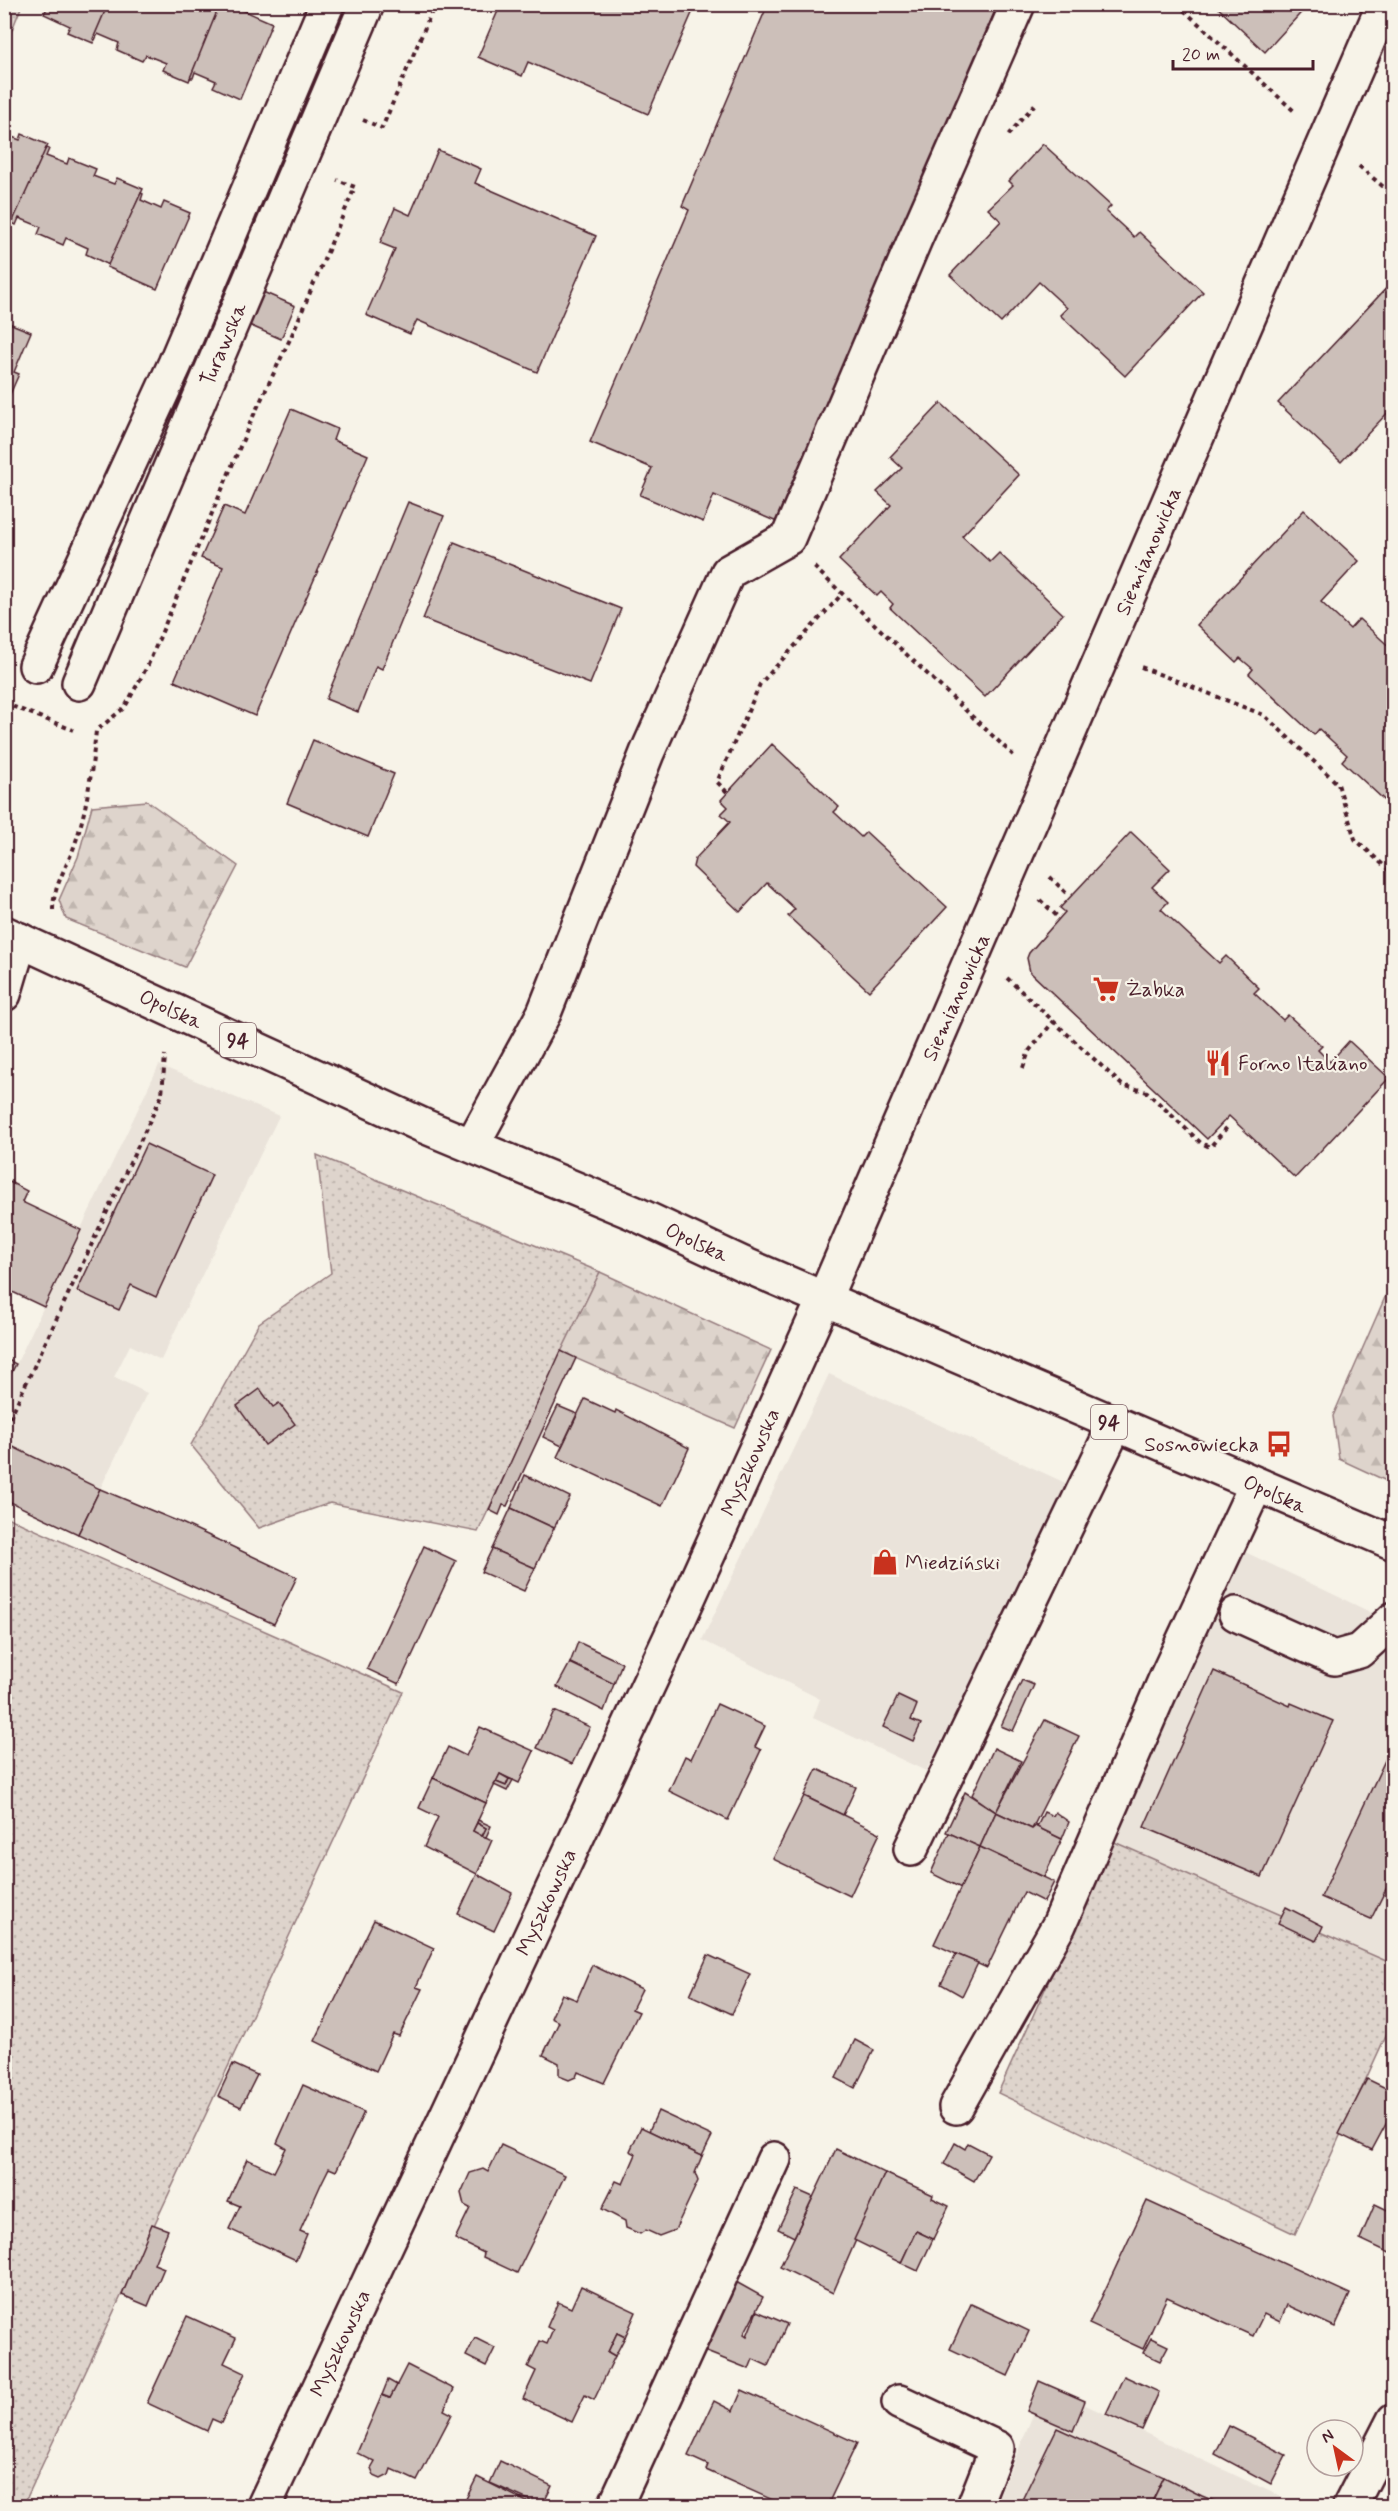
<svg xmlns="http://www.w3.org/2000/svg" width="1398" height="2511" viewBox="0 0 1398 2511" font-family="Mynerve,sans-serif">
<style>
.built{fill:#eae3da}
.grass{fill:url(#grass-dots);stroke:#947a7c;stroke-width:1.5}
.forest{fill:url(#forest-firs);stroke:#947a7c;stroke-width:1.5}
.building{fill:#ccbfb9;stroke:#4a1f2b;stroke-width:1.5}
.lines{fill:none;stroke-linecap:round;stroke-linejoin:round}
.minor-casing{stroke:#4a1f2b;stroke-width:38}
.major-casing{stroke:#4a1f2b;stroke-width:38}
.path{stroke:#4a1f2b;stroke-width:4;stroke-dasharray:4.5 4.5;stroke-linecap:butt}
.minor{stroke:#f7f3e8;stroke-width:33}
.major{stroke:#f7f3e8;stroke-width:33}
.labels{text-anchor:middle;stroke-width:4.5;stroke-linejoin:round;paint-order:stroke}
.shield{fill:#f7f3e8;stroke:#7e5f64;stroke-width:1.5}
.shield-label{font-size:20px;font-weight:bold;fill:#4a1f2b}
.street-label{font-size:21px;fill:#4a1f2b;stroke:#f7f3e8}
.poi-label{font-size:21px;fill:#4a1f2b;stroke:#f7f3e8;text-anchor:start}
</style>
<defs>
<pattern id="grass-dots" width="8" height="8" patternUnits="userSpaceOnUse" patternTransform="scale(1.5)"><rect width="8" height="8" fill="#ded4cc"/><path d="M2 2h.1M6 6h.1" fill="none" stroke="#c0b6af" stroke-width="1.8" stroke-linecap="round"/></pattern>
<pattern id="forest-firs" width="22" height="20" patternUnits="userSpaceOnUse" patternTransform="scale(1.5)"><rect width="22" height="20" fill="#ded4cc"/><path d="M5 1l3.5 6h-7zM16 11l3.5 6h-7z" fill="#c0b6af"/></pattern>
</defs>
<rect width="100%" height="100%" fill="#f7f3e8"/>
<filter id="ink" filterUnits="userSpaceOnUse"><feTurbulence type="fractalNoise" baseFrequency=".0167" numOctaves="2"/><feDisplacementMap in="SourceGraphic" scale="12" xChannelSelector="R" yChannelSelector="G"/><feConvolveMatrix kernelMatrix="1 2 1 2 8 2 1 2 1" color-interpolation-filters="sRGB"/></filter>
<g filter="url(#ink)">
<g class="built">
<path d="M159,1065L279,1116L161,1360L130,1345L114,1377L147,1393L78,1534L5,1499L4,1390Z"/>
<path d="M829,1374L1070,1485L926,1771L813,1718L820,1699L702,1640Z"/>
<path d="M1241,1550L1393,1623V1964L1112,1841Z"/>
<path d="M1045,2386L1301,2506H995Z"/>
</g>
<g class="grass">
<path d="M5,4L22,5L5,47L4,5Z"/>
<path d="M317,1155L600,1272L478,1532L330,1503L259,1528L191,1445L259,1323L331,1273Z"/>
<path d="M4,1516L403,1692L23,2506H4Z"/>
<path d="M1112,1841L1393,1964V2020L1295,2234L998,2093Z"/>
</g>
<g class="forest">
<path d="M147,801L238,866L185,967L66,919L59,900L78,857L92,806Z"/>
<path d="M600,1272L771,1350L735,1428L561,1352Z"/>
<path d="M1386,1295L1394,1299L1393,1484L1339,1459L1333,1416Z"/>
</g>
<g class="building">
<path d="M49,4H108L93,43L67,32L70,26L44,14Z"/>
<path d="M108,4H220L221,5L189,81L163,70L166,63L146,55L142,61L117,50L119,43L98,34L95,40L93,39Z"/>
<path d="M229,4L272,23L240,99L213,87L216,81L195,72L193,78H190L220,4Z"/>
<path d="M501,4H696L648,114L528,62L522,76L478,57Z"/>
<path d="M768,4H998L777,522L714,495L703,522L640,495L652,468L590,442L689,210L682,206Z"/>
<path d="M1214,4H1309L1265,52Z"/>
<path d="M4,134L20,140L22,134L48,145L15,220L4,216Z"/>
<path d="M1043,144L1111,206L1106,211L1134,237L1139,232L1203,292L1125,376L1060,315L1067,308L1039,282L1001,323L950,275L1001,221L988,209L1013,185L1009,181Z"/>
<path d="M46,148L49,149L46,156L67,164L69,158L96,169L93,176L114,184L117,178L143,189L109,265L86,254L88,248L66,238L63,245L38,234L41,227L19,218L16,225L12,223Z"/>
<path d="M438,150L481,169L475,183L596,236L537,372L417,320L410,334L366,315L395,249L380,243L395,208L410,215Z"/>
<path d="M141,193L143,194L141,200L161,209L164,202L190,213L157,289L107,267Z"/>
<path d="M1394,280V406L1341,462L1278,403Z"/>
<path d="M263,292L295,306L281,339L249,325Z"/>
<path d="M4,321L31,332L14,372L19,374L4,408Z"/>
<path d="M941,403L1019,475L962,536L990,562L999,553L1063,614L985,697L890,608L893,604L881,592L877,596L839,560L891,505L877,492L902,468L890,457Z"/>
<path d="M291,409L337,429L333,440L368,455L255,716L174,681L223,567L201,558L224,506L245,515Z"/>
<path d="M408,502L444,516L382,669L376,666L358,712L326,699Z"/>
<path d="M1304,510L1359,561L1321,602L1350,629L1359,619L1394,651V809L1342,761L1347,755L1319,729L1314,735L1249,674L1253,669L1240,658L1236,662L1197,625Z"/>
<path d="M454,542L621,609L590,684L423,619Z"/>
<path d="M313,740L394,774L368,837L287,803Z"/>
<path d="M772,744L839,807L834,812L861,837L866,832L947,907L869,991L788,916L795,909L767,883L740,912L693,867L695,859L730,822L721,814L728,807L721,800Z"/>
<path d="M1131,832L1170,869L1152,887L1168,902L1161,909L1219,963L1226,956L1259,988L1254,993L1283,1020L1288,1015L1322,1046L1318,1050L1330,1062L1349,1041L1389,1078L1295,1178L1229,1116L1207,1139L1030,972L1027,958L1029,953L1065,912L1060,908Z"/>
<path d="M146,1144L212,1175L156,1297L131,1285L119,1310L77,1291Z"/>
<path d="M4,1179L27,1191L22,1202L81,1230L44,1307L4,1288Z"/>
<path d="M561,1351L576,1358L507,1506L503,1505L499,1515L489,1510Z"/>
<path d="M4,1358L16,1364L4,1387Z"/>
<path d="M260,1389L273,1407L279,1403L295,1424L265,1445L237,1406Z"/>
<path d="M585,1399L615,1413L616,1410L689,1448L662,1506L557,1457Z"/>
<path d="M558,1406L577,1414L562,1446L543,1437Z"/>
<path d="M5,1443L100,1489L78,1534L4,1499Z"/>
<path d="M525,1475L570,1497L554,1528L511,1508Z"/>
<path d="M100,1489L184,1524L297,1577L274,1624L78,1534Z"/>
<path d="M511,1508L554,1528L535,1568L492,1549Z"/>
<path d="M424,1546L456,1561L399,1684L367,1669Z"/>
<path d="M492,1549L535,1568L524,1591L481,1572Z"/>
<path d="M578,1642L622,1663L614,1684L570,1663Z"/>
<path d="M570,1663L614,1684L604,1711L557,1687Z"/>
<path d="M1214,1671L1290,1706L1291,1703L1333,1721L1262,1877L1144,1827Z"/>
<path d="M1022,1680L1034,1685L1013,1731L1001,1726Z"/>
<path d="M898,1696L917,1705L911,1720L921,1724L913,1741L883,1727Z"/>
<path d="M717,1704L765,1726L755,1747L761,1750L728,1820L669,1791L685,1756L691,1759Z"/>
<path d="M554,1711L590,1727L572,1764L537,1748Z"/>
<path d="M1045,1720L1079,1736L1032,1829L996,1812Z"/>
<path d="M480,1727L534,1751L519,1783L500,1774L486,1803L433,1778L448,1747L466,1756Z"/>
<path d="M1394,1741V1873L1371,1919L1321,1897Z"/>
<path d="M994,1748L1021,1761L996,1812L972,1795Z"/>
<path d="M817,1769L856,1787L843,1815L804,1796Z"/>
<path d="M500,1774L509,1779L506,1786L496,1782Z"/>
<path d="M433,1778L486,1803L473,1831L492,1840L477,1874L424,1847L438,1817L419,1808Z"/>
<path d="M509,1779L513,1780L507,1791L494,1785L496,1782L506,1786Z"/>
<path d="M965,1792L996,1812L980,1847L946,1832Z"/>
<path d="M804,1796L880,1833L850,1896L773,1859Z"/>
<path d="M996,1812L1032,1829L1039,1823L1037,1827L1062,1839L1044,1877L980,1847Z"/>
<path d="M1044,1812L1053,1816L1055,1812L1069,1822L1062,1839L1037,1827Z"/>
<path d="M478,1820L491,1826L486,1837L482,1836L486,1828L477,1823Z"/>
<path d="M477,1823L486,1828L482,1836L473,1831Z"/>
<path d="M949,1833L980,1847L961,1888L931,1873Z"/>
<path d="M980,1847L1054,1882L1044,1902L1024,1892L987,1968L934,1944Z"/>
<path d="M477,1874L512,1893L494,1931L458,1914Z"/>
<path d="M1286,1907L1323,1926L1316,1941L1278,1923Z"/>
<path d="M374,1920L434,1948L416,1987L422,1989L399,2036L393,2034L376,2071L315,2041Z"/>
<path d="M956,1954L978,1963L962,1996L941,1984Z"/>
<path d="M708,1955L750,1974L732,2014L690,1995Z"/>
<path d="M592,1965L642,1989L632,2009L639,2012L604,2083L578,2072L576,2077L569,2080L559,2076V2063L543,2055L559,2022L551,2018L562,1994L577,2000Z"/>
<path d="M855,2040L874,2050L855,2088L836,2078Z"/>
<path d="M233,2064L257,2075L241,2107L218,2096Z"/>
<path d="M1367,2079L1394,2092V2109L1372,2150L1339,2134Z"/>
<path d="M303,2085L364,2112L336,2171L329,2168L322,2182L300,2231L307,2234L296,2260L229,2229L240,2206L228,2201L247,2159L274,2172L286,2148L277,2143Z"/>
<path d="M658,2111L712,2136L702,2156L649,2131Z"/>
<path d="M641,2127L702,2156L695,2173L698,2181L675,2230L659,2236L646,2230L640,2234L626,2228L625,2221L602,2209L616,2181L623,2184L636,2154L630,2151Z"/>
<path d="M955,2143L965,2149L968,2143L989,2154L974,2181L944,2164Z"/>
<path d="M501,2145L565,2175L517,2273L483,2257L484,2253L455,2239L470,2208L464,2205L461,2193L470,2173L483,2169L488,2172Z"/>
<path d="M836,2149L885,2173L833,2293L780,2267Z"/>
<path d="M885,2173L933,2195L932,2198L949,2206L933,2239L916,2231L901,2263L854,2240Z"/>
<path d="M797,2190L813,2197L794,2237L778,2229Z"/>
<path d="M1147,2201L1350,2294L1335,2327L1287,2305L1280,2322L1264,2314L1253,2336L1167,2297L1143,2349L1089,2324Z"/>
<path d="M1375,2204L1394,2213V2255L1360,2239Z"/>
<path d="M152,2224L168,2230L154,2264L164,2268L148,2306L122,2295Z"/>
<path d="M916,2231L933,2239L918,2271L901,2263Z"/>
<path d="M736,2282L763,2297L744,2334L747,2336L757,2311L787,2324L768,2366L753,2359L749,2369L704,2351Z"/>
<path d="M581,2286L636,2312L625,2337L617,2333L608,2352L615,2356L594,2400L585,2395L572,2422L523,2399L536,2371L528,2367L540,2341L547,2344L553,2330L547,2327L558,2302L571,2308Z"/>
<path d="M971,2304L1029,2331L1008,2376L950,2349Z"/>
<path d="M187,2316L236,2338L224,2363L245,2373L221,2423L212,2419L207,2431L147,2403Z"/>
<path d="M617,2333L625,2337L615,2356L608,2352Z"/>
<path d="M475,2338L495,2348L486,2366L466,2356Z"/>
<path d="M1151,2338L1168,2346L1160,2361L1143,2353Z"/>
<path d="M407,2365L454,2389L444,2410L452,2414L417,2481L391,2469L389,2475L381,2479L374,2476L371,2469L375,2462L357,2453L382,2395L390,2398Z"/>
<path d="M1124,2376L1159,2392L1142,2430L1106,2414Z"/>
<path d="M388,2380L397,2385L390,2398L382,2395Z"/>
<path d="M1039,2381L1085,2401L1073,2431L1027,2411Z"/>
<path d="M742,2390L857,2443L827,2506H802L795,2503L793,2506H786L706,2470L708,2465L688,2456L714,2401L733,2411Z"/>
<path d="M1229,2426L1286,2455L1271,2484L1215,2454Z"/>
<path d="M1057,2428L1164,2477L1150,2506H1019Z"/>
<path d="M500,2461L552,2486L542,2506L490,2483Z"/>
<path d="M477,2477L533,2505L532,2506H470L471,2504L465,2501Z"/>
<path d="M1164,2477L1202,2496L1226,2506H1150Z"/>
</g>
<g class="lines">
<g class="minor-casing">
<g id="minor">
<path d="M36,666L175,364L327,4"/>
<path d="M79,683L367,4"/>
<path d="M4,994L20,940"/>
<path d="M472,1145L544,1013L647,753L728,572L788,538L915,239L1018,4"/>
<path d="M1236,1614L1334,1658L1359,1651L1394,1619"/>
<path d="M911,1849L1115,1425"/>
<path d="M956,2107L1059,1925L1166,1678L1256,1485"/>
<path d="M899,2402L997,2448L974,2506"/>
<path d="M264,2506L673,1632L825,1297L1384,4"/>
<path d="M615,2506L774,2159"/>
<path d="M1350,2506L1394,2420"/>
</g>
</g>
<g class="major-casing">
<path id="major" d="M4,933L424,1126L634,1213L743,1264L1394,1543"/>
</g>
<g class="path">
<path d="M1177,4L1294,111"/>
<path d="M363,120L382,128L435,4"/>
<path d="M1008,135L1035,104"/>
<path d="M1359,166L1394,196"/>
<path d="M814,567L1013,755"/>
<path d="M1141,667L1264,715L1338,784L1355,839L1394,875"/>
<path d="M4,703L73,730"/>
<path d="M727,792L717,782L760,684L842,594"/>
<path d="M1050,877L1069,896"/>
<path d="M1040,900L1057,916"/>
<path d="M53,910C53,885 69,864 76,841C88,805 92,768 96,731L125,707L148,665L250,423L291,337L355,187L337,180"/>
<path d="M1007,978L1122,1085L1147,1092L1201,1143L1210,1147L1229,1125"/>
<path d="M1023,1068L1029,1051L1054,1021"/>
<path d="M6,1426L162,1095L165,1055"/>
</g>
<use href="#minor" class="minor"/>
<use href="#major" class="major"/>
</g>
</g>
<defs>
<g id="supermarket-bare" transform="scale(2.07)"><path d="M-6-5.5h2.5l.6 2H6L4.5 2H-2.5L-4.4-4H-6ZM-1.5 3.2a1.3 1.3 0 1 0 .1 0ZM3 3.2a1.3 1.3 0 1 0 .1 0Z" fill="#c8321e" stroke="#f7f3e8" stroke-width="2.5" paint-order="stroke"/></g>
<g id="restaurant-bare" transform="scale(2.07)"><path d="M-5-6h1v4h1v-4h1v4h1v-4h1v5L-1.5 .5V6h-2V.5L-5-1ZM5-6V6H3V1.5H1.5Q1.5-4 5-6Z" fill="#c8321e" stroke="#f7f3e8" stroke-width="2.5" paint-order="stroke"/></g>
<g id="bus-bare" transform="scale(2.07)"><path d="M-5-6H5V4H4V6H2V4H-2V6H-4V4H-5ZM-3.5-4V0h7V-4ZM-3.5 1.2v1.5H-2V1.2ZM2 1.2v1.5H3.5V1.2Z" fill="#c8321e" stroke="#f7f3e8" stroke-width="2.5" paint-order="stroke"/></g>
<g id="shop-bare" transform="scale(2.07)"><path d="M-5-2.5h2.3a2.7 3.5 0 0 1 5.4 0H5L5.5 6h-11ZM-1.5-2.5h3a1.5 2.3 0 0 0-3 0Z" fill="#c8321e" stroke="#f7f3e8" stroke-width="2.5" paint-order="stroke"/></g>
</defs>
<g fill-rule="evenodd">
<use href="#supermarket-bare" x="1106" y="989"/>
<use href="#restaurant-bare" x="1218" y="1063"/>
<use href="#bus-bare" x="1279" y="1444"/>
<use href="#shop-bare" x="885" y="1562"/>
</g>
<g class="labels">
<g class="shield">
<rect x="220" y="1023" width="36" height="34" rx="4.5"/>
<rect x="1091" y="1405" width="36" height="34" rx="4.5"/>
</g>
<g class="shield-label">
<text x="238" y="1047">94</text>
<text x="1109" y="1429">94</text>
</g>
<g class="street-label">
<text transform="translate(223 344) rotate(-67)" y="7">Turawska</text>
<text transform="translate(1148 551) rotate(-67)" y="7">Siemianowicka</text>
<text transform="translate(956 997) rotate(-66)" y="7">Siemianowicka</text>
<text transform="translate(171 1009) rotate(25)" y="7">Opolska</text>
<text transform="translate(697 1242) rotate(25)" y="7">Opolska</text>
<text transform="translate(750 1462) rotate(-66)" y="7">Myszkowska</text>
<text transform="translate(1275 1494) rotate(24)" y="7">Opolska</text>
<text transform="translate(546 1902) rotate(-65)" y="7">Myszkowska</text>
<text transform="translate(340 2343) rotate(-65)" y="7">Myszkowska</text>
</g>
<g class="poi-label">
<text x="1126" y="996">Żabka</text>
<text x="1238" y="1070">Forno Italiano</text>
<text x="1259" y="1451" text-anchor="end">Sosnowiecka</text>
<text x="905" y="1569">Miedziński</text>
</g>
</g>
<rect width="1398" height="2511" fill="none" stroke="#f7f3e8" stroke-width="24"/>
<rect x="12" y="12" width="1374" height="2487" fill="none" stroke="#4a1f2b" stroke-width="2" filter="url(#ink)"/>
<g transform="translate(1335 2448) rotate(327)"><circle r="28" fill="#f7f3e8" stroke="#b29e9c" stroke-width="1.5"/>
<path d="M0-4.5L10 22L0 15L-10 22Z" fill="#c8321e"/>
<text y="-9" font-size="16" font-weight="bold" text-anchor="middle" fill="#4a1f2b">N</text>
</g>
<path d="M1173 60v9h140v-9" fill="none" stroke="#4a1f2b" stroke-width="3"/>
<text x="1182" y="60" font-size="18" fill="#4a1f2b" stroke="#f7f3e8" stroke-width="4.5" paint-order="stroke">20 m</text>
</svg>
